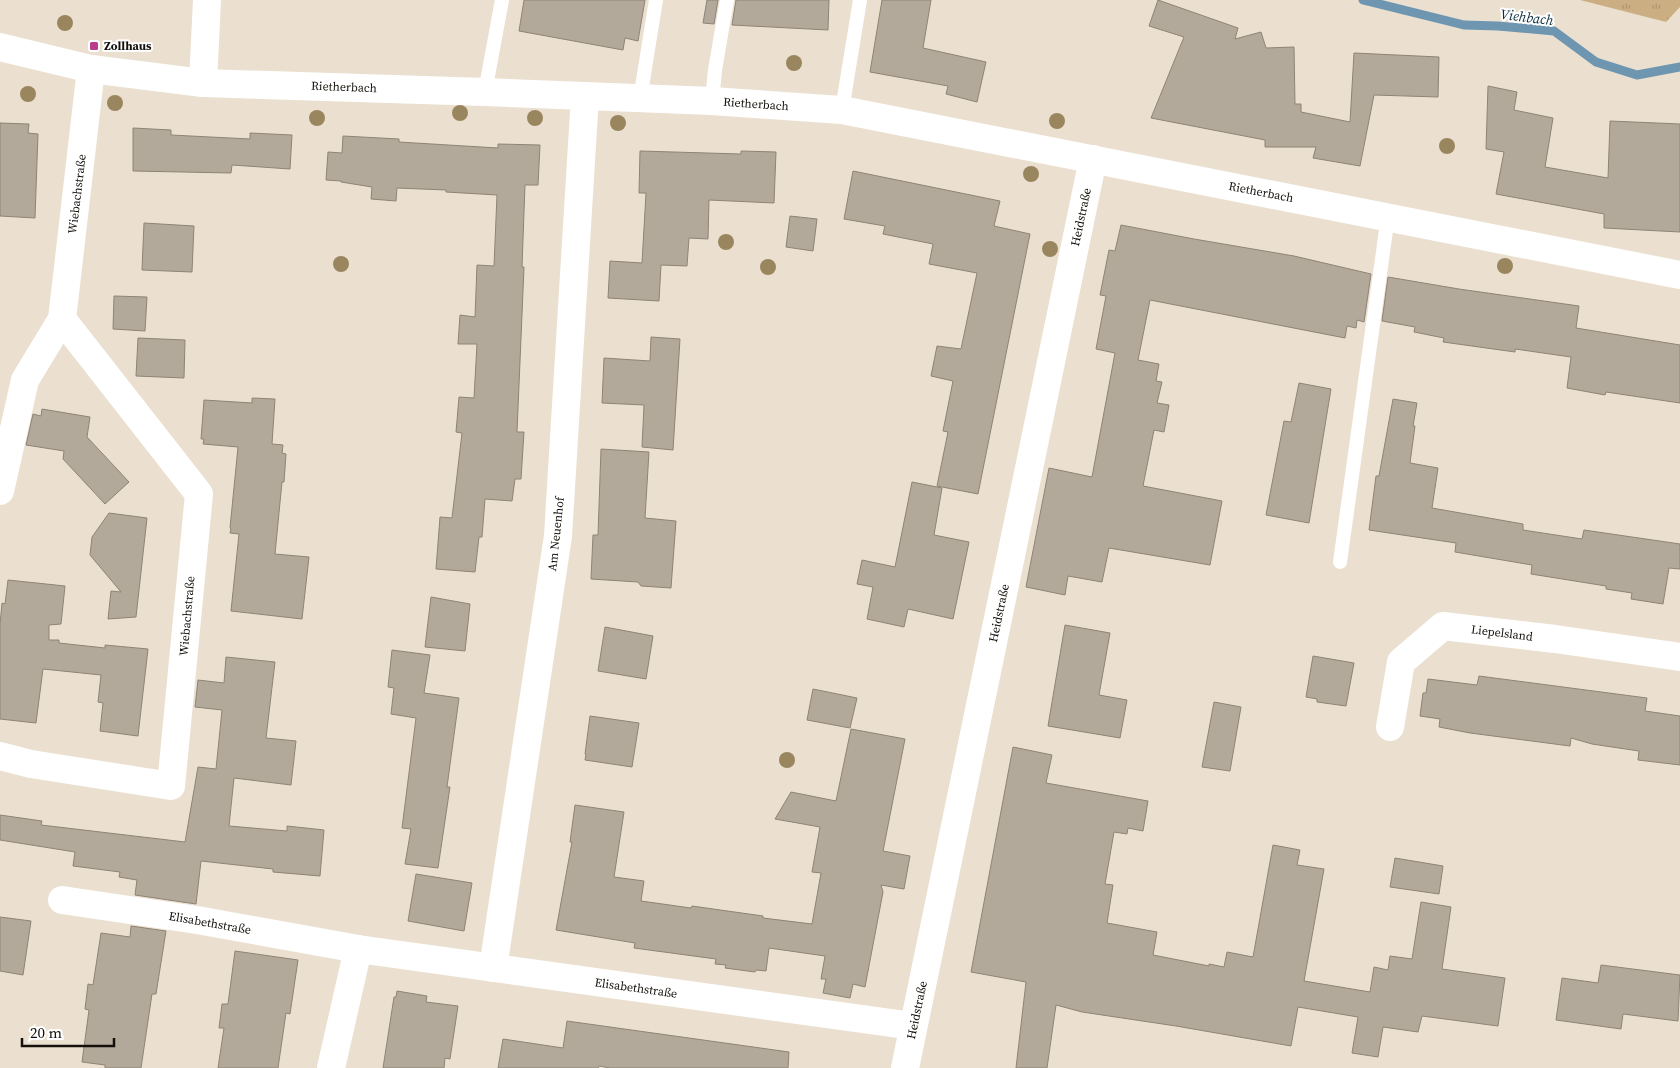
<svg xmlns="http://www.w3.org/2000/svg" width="1680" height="1068" viewBox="0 0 1680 1068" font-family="'Source Serif 4',serif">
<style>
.grass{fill:url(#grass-tufts)}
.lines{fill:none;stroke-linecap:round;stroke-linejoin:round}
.stream{stroke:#6e96b0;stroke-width:9}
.building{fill:#b3a99a;stroke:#8e8476}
.lane{stroke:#fff;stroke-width:14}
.street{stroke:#fff;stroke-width:28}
.tree{fill:#9a865e}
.poi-dot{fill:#b93d8c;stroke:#fff;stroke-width:2}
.labels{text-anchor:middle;stroke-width:4;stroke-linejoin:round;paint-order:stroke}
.poi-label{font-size:12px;font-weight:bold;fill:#14100b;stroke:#fff;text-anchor:start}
.street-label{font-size:12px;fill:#14100b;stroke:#fff}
.water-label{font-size:14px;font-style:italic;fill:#0b2d41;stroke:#fff}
</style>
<defs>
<pattern id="grass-tufts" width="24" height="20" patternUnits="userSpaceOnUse" patternTransform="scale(1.25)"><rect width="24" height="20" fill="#cbaf83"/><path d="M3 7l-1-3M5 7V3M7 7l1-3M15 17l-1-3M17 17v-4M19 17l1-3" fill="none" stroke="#ad9670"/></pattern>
</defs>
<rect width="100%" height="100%" fill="#ebe0d0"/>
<path class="grass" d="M1580,0H1680V7L1666,22Z"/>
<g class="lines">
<path class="stream" d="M1363,0L1464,25L1498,26L1554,31L1596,62L1637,75L1680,67"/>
</g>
<g class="building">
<path d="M524,0H645L638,41L625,38L623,50L519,31Z"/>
<path d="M707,0H718L714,24L703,23Z"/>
<path d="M736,0H829L828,30L732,25Z"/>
<path d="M882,0H931L923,48L986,62L977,102L946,94L948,86L870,72Z"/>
<path d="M1158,0L1238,28L1235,39L1261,32L1266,48L1294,47L1295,104H1301V112L1350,122L1354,53L1439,57L1438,97L1374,95L1360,166L1313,158L1316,147H1265V140L1151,118L1184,37L1149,26Z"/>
<path d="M1488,86L1517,92L1514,110L1553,118L1545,167L1608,178L1610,121L1680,124V232L1604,228V214L1496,194L1504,152L1486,149Z"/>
<path d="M0,123L29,124L28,133L38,134L35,218L0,216Z"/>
<path d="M133,128L171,130V135L250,139V133L292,135L290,169L232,165L231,173L133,171Z"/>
<path d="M343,136L399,139V142L498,148V144L540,145L538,185H525L522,267H524L517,432H524L521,479H515L512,501L485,499L482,537H479L475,572L436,569L440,517L452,518L462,433L456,432L459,397L474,398L477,344H458L460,315L475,317L477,265L494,266L497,195L446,192V190L397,188L396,201L371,199L372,187L341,182V181L326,180L328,152L342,153Z"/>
<path d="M640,151L741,154V151L776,152L774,203L709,200L708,239L689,238L687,266L661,265L659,301L608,298L610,261L642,263L646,193H639Z"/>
<path d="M853,171L1000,201L994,226L1030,234L978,494L937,486L948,432L943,431L953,381L931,376L937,346L961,349L977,273L929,264L933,244L883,234L885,226L844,219Z"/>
<path d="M790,216L817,219L813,251L786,247Z"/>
<path d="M144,223L194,226L192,272L142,270Z"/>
<path d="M1121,225L1194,239L1294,256L1371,274L1364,322L1357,320L1356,328L1347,326L1345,338L1150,300L1138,360L1159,364L1156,381L1162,382L1157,403L1169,405L1164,432L1154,430L1143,486L1222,501L1210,565L1109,548L1102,582L1068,576L1065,595L1026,587L1049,468L1092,477L1115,353L1096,349L1106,296L1100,295L1109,250L1115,251Z"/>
<path d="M1388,277L1459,289L1579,306L1576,328L1680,345V403L1606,392L1605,395L1567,388L1571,357L1515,349V352L1443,342L1444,338L1414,332L1415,327L1382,321Z"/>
<path d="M114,296L147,297L145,331L113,329Z"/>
<path d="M651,337L680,339L673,450L642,447L644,405L602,403L604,358L650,361Z"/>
<path d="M138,338L185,340L184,378L136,376Z"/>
<path d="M1299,383L1331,389L1309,523L1266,515L1284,421L1291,422Z"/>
<path d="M252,398L275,399L272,444L283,445L282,453L286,454L284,482H282L275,554L309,557L302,619L231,611L239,534L230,533L231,529L230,528L238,447L203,444L204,439H201L204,400L252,403Z"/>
<path d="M1393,399L1417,403L1413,426H1415L1410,463L1438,468L1432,508L1523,524V530L1582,539L1584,530L1680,544V569L1669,568L1663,604L1631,599L1632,593L1606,589V586L1531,574L1532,565L1455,552L1456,543L1369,530L1376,476H1379Z"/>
<path d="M42,409L90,417L87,437L129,482L105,504L63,459L64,451L26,445L33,414L41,416Z"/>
<path d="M601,449L649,452L645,518L676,521L671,588L641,586L638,582L591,579L593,535H598Z"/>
<path d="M912,482L942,488L934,535L969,542L953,619L908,609L904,627L867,619L873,587L857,584L862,560L895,567Z"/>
<path d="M109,513L147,518L136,617L108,619L111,591L121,592L90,555L92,537Z"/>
<path d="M8,580L65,586L61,624L49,625V640H59V643L105,648V645L148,649L138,736L100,731L103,703L98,702L101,675L43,669L36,723L0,719V624L2,603L5,604Z"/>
<path d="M431,597L470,604L465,651L425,647Z"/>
<path d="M1065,625L1110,633L1099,695L1127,700L1120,738L1048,726Z"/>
<path d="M605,627L653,636L646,679L598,671Z"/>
<path d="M392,650L430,655L424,693L459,698L447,787H450L438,868L405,864L411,829L402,828L416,718L391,714L394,688L388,687Z"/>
<path d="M1313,656L1354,663L1346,706L1317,702V699L1306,697Z"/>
<path d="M226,657L275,662L266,738L296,741L291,785L234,778L229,826L287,831V826L324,830L320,876L273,872V869L201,861L196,904L135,895L137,880L119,877L120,872L73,866L75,852L0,840V815L42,821L41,825L185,842L198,767L216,769L222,710L195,707L198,680L224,683Z"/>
<path d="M1479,676L1647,698L1645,711L1680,716V765L1638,760L1639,751L1592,744L1571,738L1570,746L1470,733L1439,727L1440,719L1420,716L1423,693H1426L1428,679L1477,685Z"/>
<path d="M813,689L857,698L850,728L807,720Z"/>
<path d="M1214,702L1241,707L1230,771L1202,767Z"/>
<path d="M590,716L639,723L632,767L585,760L586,754H585Z"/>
<path d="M851,729L905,739L883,851L910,856L904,889L881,885L883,892L865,987L853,984L850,998L823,993L826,979H821L825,956L769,948L766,971L756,970L755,972L725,968L726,965L715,964L716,959L634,948L635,943L556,930L572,842H570L575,805L624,812L614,877L644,881L641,901L691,908L692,906L763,916V918L812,924L821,873L812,872L820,827L775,819L791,792L836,801Z"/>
<path d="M1013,747L1052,755L1046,783L1148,801L1143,831L1128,828L1127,834L1114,832L1105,884L1113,885L1107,923L1157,932L1153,955L1209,966V964L1224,967L1227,952L1253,957L1273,845L1300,850L1297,865L1324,869L1304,981L1370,992L1374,967L1388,970L1390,956L1412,959L1421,902L1451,907L1442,969L1505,978L1498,1026L1422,1016L1418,1032L1383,1027L1378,1057L1352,1053L1358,1017L1298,1007L1291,1046L1176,1026L1082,1012L1056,1005L1047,1068H1016L1026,982L971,972Z"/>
<path d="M1395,858L1443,866L1439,894L1390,887Z"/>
<path d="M416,874L472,883L464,931L408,921Z"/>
<path d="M0,917L31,921L23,975L0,971Z"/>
<path d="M131,926L166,931L156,994H152L141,1068H105V1065L82,1062L89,1010L85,1009L88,984L93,985L101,933L130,937Z"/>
<path d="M235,951L298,960L290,1014L286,1013L278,1068H218L224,1028H219L222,1004H228Z"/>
<path d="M1601,965L1680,975L1678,1021L1623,1014L1621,1029L1556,1020L1562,978L1598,983Z"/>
<path d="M397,991L427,996L426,1002L458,1006L450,1059L445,1058L444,1068H383L394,997H396Z"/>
<path d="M567,1021L789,1052L788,1068H610L599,1066L598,1068H498L503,1039L563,1048Z"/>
</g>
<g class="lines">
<g class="lane">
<path d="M485,92L502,0"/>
<path d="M640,99L656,0"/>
<path d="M712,101L715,70L727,0"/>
<path d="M842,110L860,0"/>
<path d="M1340,562L1388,216"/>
</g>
<g class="street">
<path d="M0,47L91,69L203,83L485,92L712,101L842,110L1680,275"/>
<path d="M203,83L207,0"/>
<path d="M0,491L25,380L62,319L91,69"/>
<path d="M1390,727L1401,662L1443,626L1555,639L1680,657"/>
<path d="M0,756L31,764L171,786L199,494L62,319"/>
<path d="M62,900L197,920L358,949L913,1026"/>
<path d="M493,968L558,536L585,96"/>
<path d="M331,1068L358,949"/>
<path d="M905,1068L1093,159"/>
</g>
</g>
<g class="tree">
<circle cx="65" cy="23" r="8"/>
<circle cx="794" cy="63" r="8"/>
<circle cx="28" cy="94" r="8"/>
<circle cx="115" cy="103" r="8"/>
<circle cx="460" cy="113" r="8"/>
<circle cx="317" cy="118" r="8"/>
<circle cx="535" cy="118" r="8"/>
<circle cx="1057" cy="121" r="8"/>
<circle cx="618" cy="123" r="8"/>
<circle cx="1447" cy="146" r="8"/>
<circle cx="1031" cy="174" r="8"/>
<circle cx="726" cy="242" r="8"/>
<circle cx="1050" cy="249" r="8"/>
<circle cx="341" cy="264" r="8"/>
<circle cx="1505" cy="266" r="8"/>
<circle cx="768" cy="267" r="8"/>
<circle cx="787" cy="760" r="8"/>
</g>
<rect class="poi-dot" x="89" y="41" width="10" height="10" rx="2.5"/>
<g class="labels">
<g class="poi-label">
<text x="104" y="50">Zollhaus</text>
</g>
<g class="street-label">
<text transform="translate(344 87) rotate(2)" y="4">Rietherbach</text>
<text transform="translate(756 104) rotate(4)" y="4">Rietherbach</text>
<text transform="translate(1261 192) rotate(11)" y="4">Rietherbach</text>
<text transform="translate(77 194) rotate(-83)" y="4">Wiebachstraße</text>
<text transform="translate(1081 217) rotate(-78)" y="4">Heidstraße</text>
<text transform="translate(556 534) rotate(-84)" y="4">Am Neuenhof</text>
<text transform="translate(999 613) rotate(-78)" y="4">Heidstraße</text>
<text transform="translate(187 616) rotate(-85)" y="4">Wiebachstraße</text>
<text transform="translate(1502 633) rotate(7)" y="4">Liepelsland</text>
<text transform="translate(210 923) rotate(10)" y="4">Elisabethstraße</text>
<text transform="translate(636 988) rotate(8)" y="4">Elisabethstraße</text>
<text transform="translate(917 1010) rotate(-78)" y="4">Heidstraße</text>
</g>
<g class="water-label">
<text transform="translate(1527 17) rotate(7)" y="5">Viehbach</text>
</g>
</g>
<path d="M22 1038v8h92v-8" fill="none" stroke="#14100b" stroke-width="2.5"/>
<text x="30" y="1038" font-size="15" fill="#14100b" stroke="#ffffff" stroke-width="4" paint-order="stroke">20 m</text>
</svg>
